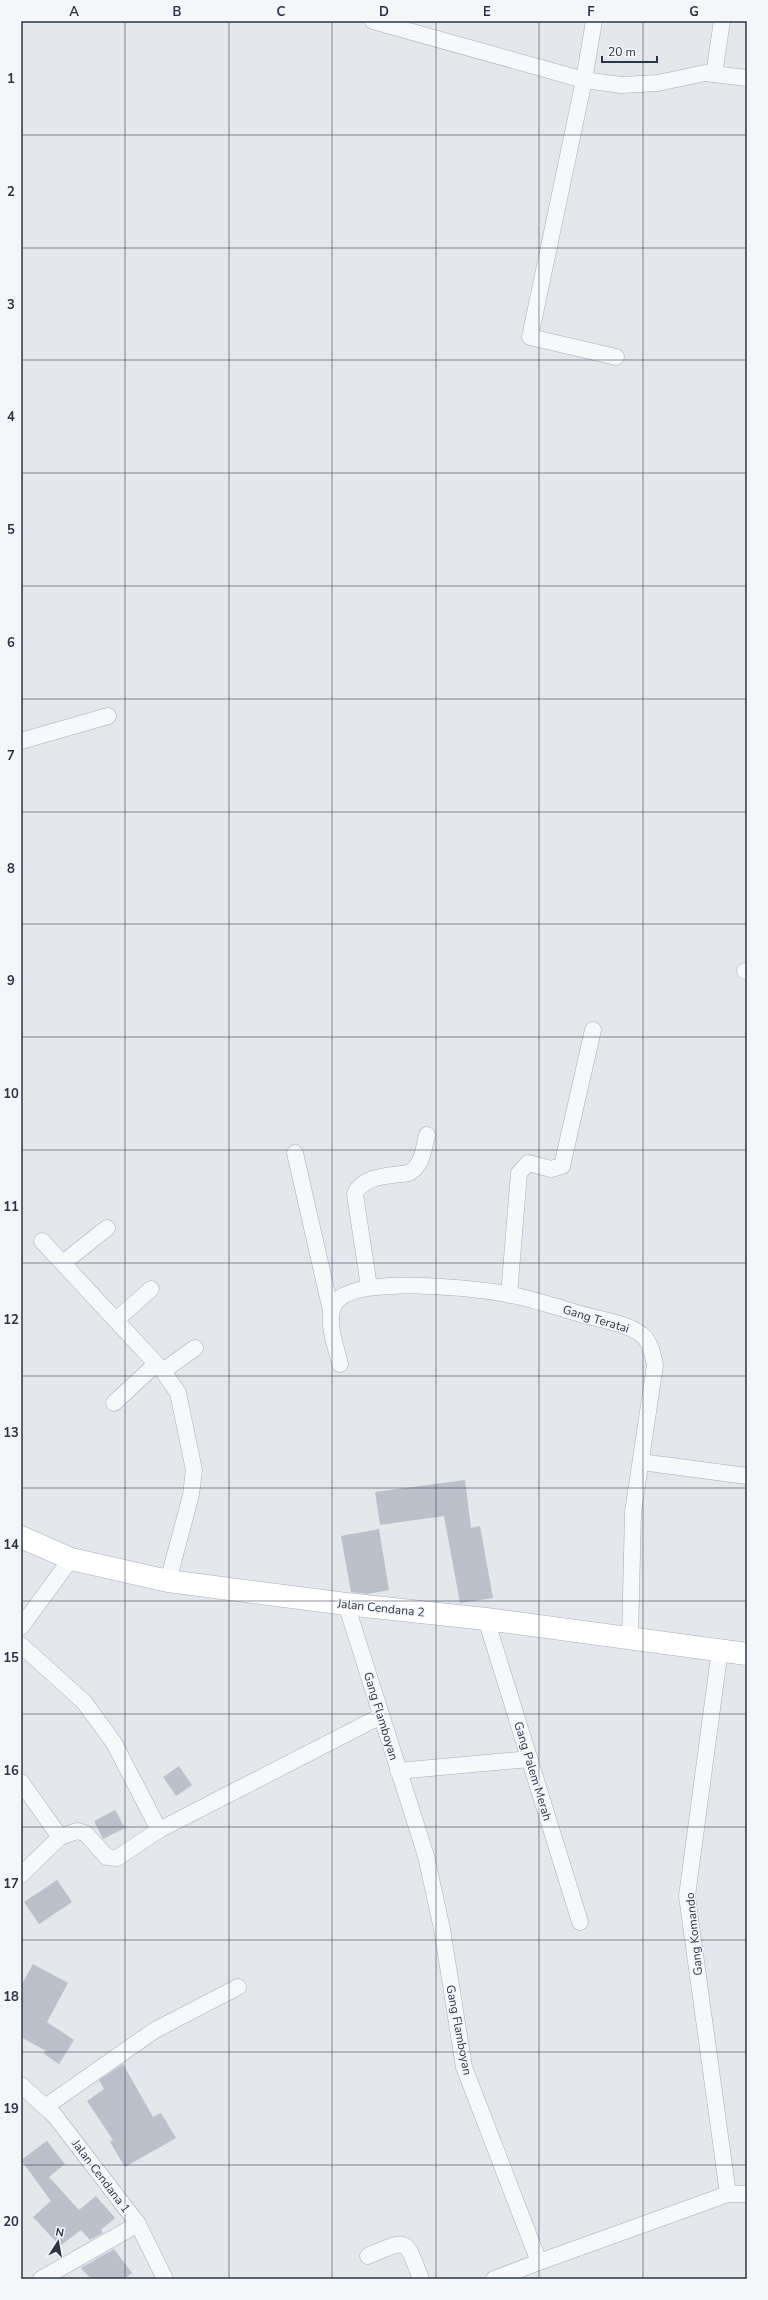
<svg xmlns="http://www.w3.org/2000/svg" width="768" height="2300" viewBox="0 0 768 2300" font-family="'Nunito Sans',sans-serif">
<style>
.building{fill:#bbc0ca}
.lines{fill:none;stroke-linecap:round;stroke-linejoin:round}
.street-casing{stroke:#a9aeb7;stroke-width:17}
.secondary-casing{stroke:#a9aeb7;stroke-width:23}
.street{stroke:#f7f8fa;stroke-width:16}
.secondary{stroke:#fff;stroke-width:22}
.grid{fill:none;stroke:#2b3445;stroke-width:1;stroke-opacity:0.55}
.labels{text-anchor:middle;stroke-width:3;stroke-linejoin:round;paint-order:stroke}
.street-label{font-size:12px;fill:#2b3445;stroke:#f4f6f9}
.neatline{fill:none;stroke:#2b3445;stroke-width:1.5}
.grid-label{font-size:13px;text-anchor:middle;font-weight:bold;fill:#2b3445}
</style>
<rect width="100%" height="100%" fill="#e4e7ec"/>
<g class="building">
<path d="M465,1480L471,1528L480,1526L493,1598L460,1603L444,1516L380,1525L375,1492Z"/>
<path d="M379,1529L389,1590L368,1594L351,1592L341,1536Z"/>
<path d="M179,1766L192,1785L176,1796L163,1777Z"/>
<path d="M115,1810L125,1828L103,1839L94,1821Z"/>
<path d="M57,1880L72,1902L39,1924L24,1902Z"/>
<path d="M33,1964L68,1983L47,2022L74,2040L59,2064L44,2054L46,2051L21,2037V1986Z"/>
<path d="M123,2064L153,2117L161,2113L176,2138L125,2167L110,2142L113,2140L87,2101L104,2089L99,2080Z"/>
<path d="M47,2141L65,2164L49,2177L79,2210L96,2196L115,2218L101,2230L103,2233L90,2240L81,2230L60,2246L33,2217L51,2201L21,2160Z"/>
<path d="M114,2249L132,2273L124,2279H91L81,2268Z"/>
</g>
<g class="lines">
<g class="street-casing">
<g id="street">
<path d="M373,21L584,80L621,85L658,83L705,73L747,78"/>
<path d="M594,21L584,80L530,337L616,357"/>
<path d="M714,74L722,21"/>
<path d="M21,741L108,716"/>
<path d="M745,971H747"/>
<path d="M295,1153L331,1311"/>
<path d="M42,1241L163,1371L178,1393L194,1470L191,1495L168,1581"/>
<path d="M63,1263L107,1228"/>
<path d="M369,1287L355,1194C363,1175 390,1176 409,1173C423,1164 423,1151 427,1135"/>
<path d="M509,1295L519,1173L528,1163L551,1169L562,1166L593,1030"/>
<path d="M116,1320L151,1289"/>
<path d="M340,1364C336,1346 324,1318 336,1302C357,1274 476,1289 508,1294C534,1299 559,1308 584,1315C602,1320 627,1323 642,1335C650,1341 653,1355 655,1365L633,1512L630,1638"/>
<path d="M163,1371L195,1348"/>
<path d="M114,1403L156,1364"/>
<path d="M641,1462L747,1476"/>
<path d="M346,1604L426,1856L442,1929L464,2067L539,2262L728,2194H747"/>
<path d="M486,1619L580,1922"/>
<path d="M21,1627L71,1559"/>
<path d="M21,1645L84,1702L114,1743L159,1830L117,1858L107,1857L85,1833L77,1831L60,1837L21,1782"/>
<path d="M720,1649L687,1896L728,2194"/>
<path d="M398,1771L530,1759"/>
<path d="M159,1830L381,1716"/>
<path d="M21,1875L60,1837"/>
<path d="M21,2085L55,2116L138,2224L165,2279"/>
<path d="M45,2107L155,2030L238,1987"/>
<path d="M368,2256C409,2238 405,2238 421,2279"/>
<path d="M41,2279L138,2224"/>
<path d="M494,2279L539,2262"/>
</g>
</g>
<g class="secondary-casing">
<path id="secondary" d="M21,1537L71,1559L168,1581L346,1604L486,1619L747,1654"/>
</g>
<use href="#street" class="street"/>
<use href="#secondary" class="secondary"/>
</g>
<path class="grid" d="M125,21V2279M229,21V2279M332,21V2279M436,21V2279M539,21V2279M643,21V2279M21,135H747M21,248H747M21,360H747M21,473H747M21,586H747M21,699H747M21,812H747M21,924H747M21,1037H747M21,1150H747M21,1263H747M21,1376H747M21,1488H747M21,1601H747M21,1714H747M21,1827H747M21,1940H747M21,2052H747M21,2165H747"/>
<g class="labels">
<g class="street-label">
<text transform="translate(596 1319) rotate(17)" y="4">Gang Teratai</text>
<text transform="translate(381 1608) rotate(6)" y="4">Jalan Cendana 2</text>
<text transform="translate(381 1716) rotate(73)" y="4">Gang Flamboyan</text>
<text transform="translate(533 1771) rotate(73)" y="4">Gang Palem Merah</text>
<text transform="translate(694 1934) rotate(-96)" y="4">Gang Komando</text>
<text transform="translate(459 2030) rotate(79)" y="4">Gang Flamboyan</text>
<text transform="translate(101 2176) rotate(53)" y="4">Jalan Cendana 1</text>
</g>
</g>
<rect width="768" height="2300" fill="none" stroke="#f4f6f9" stroke-width="44"/>
<g transform="translate(58 2242) rotate(11)" stroke="#f4f6f9" stroke-width="3" paint-order="stroke">
<path d="M0-3L7 15L0 10L-7 15Z" fill="#2b3445"/>
<text y="-6" font-size="11" font-weight="bold" text-anchor="middle" fill="#2b3445">N</text>
</g>
<path d="M602 56v6h55v-6" fill="none" stroke="#2b3445" stroke-width="2"/>
<text x="608" y="56" font-size="12" fill="#2b3445" stroke="#f4f6f9" stroke-width="3" paint-order="stroke">20 m</text>
<rect x="22" y="22" width="724" height="2256" class="neatline"/>
<g class="grid-label">
<text x="74" y="16">A</text>
<text x="177" y="16">B</text>
<text x="281" y="16">C</text>
<text x="384" y="16">D</text>
<text x="487" y="16">E</text>
<text x="591" y="16">F</text>
<text x="694" y="16">G</text>
<text x="11" y="83">1</text>
<text x="11" y="196">2</text>
<text x="11" y="309">3</text>
<text x="11" y="421">4</text>
<text x="11" y="534">5</text>
<text x="11" y="647">6</text>
<text x="11" y="760">7</text>
<text x="11" y="873">8</text>
<text x="11" y="985">9</text>
<text x="11" y="1098">10</text>
<text x="11" y="1211">11</text>
<text x="11" y="1324">12</text>
<text x="11" y="1437">13</text>
<text x="11" y="1549">14</text>
<text x="11" y="1662">15</text>
<text x="11" y="1775">16</text>
<text x="11" y="1888">17</text>
<text x="11" y="2001">18</text>
<text x="11" y="2113">19</text>
<text x="11" y="2226">20</text>
</g>
</svg>
